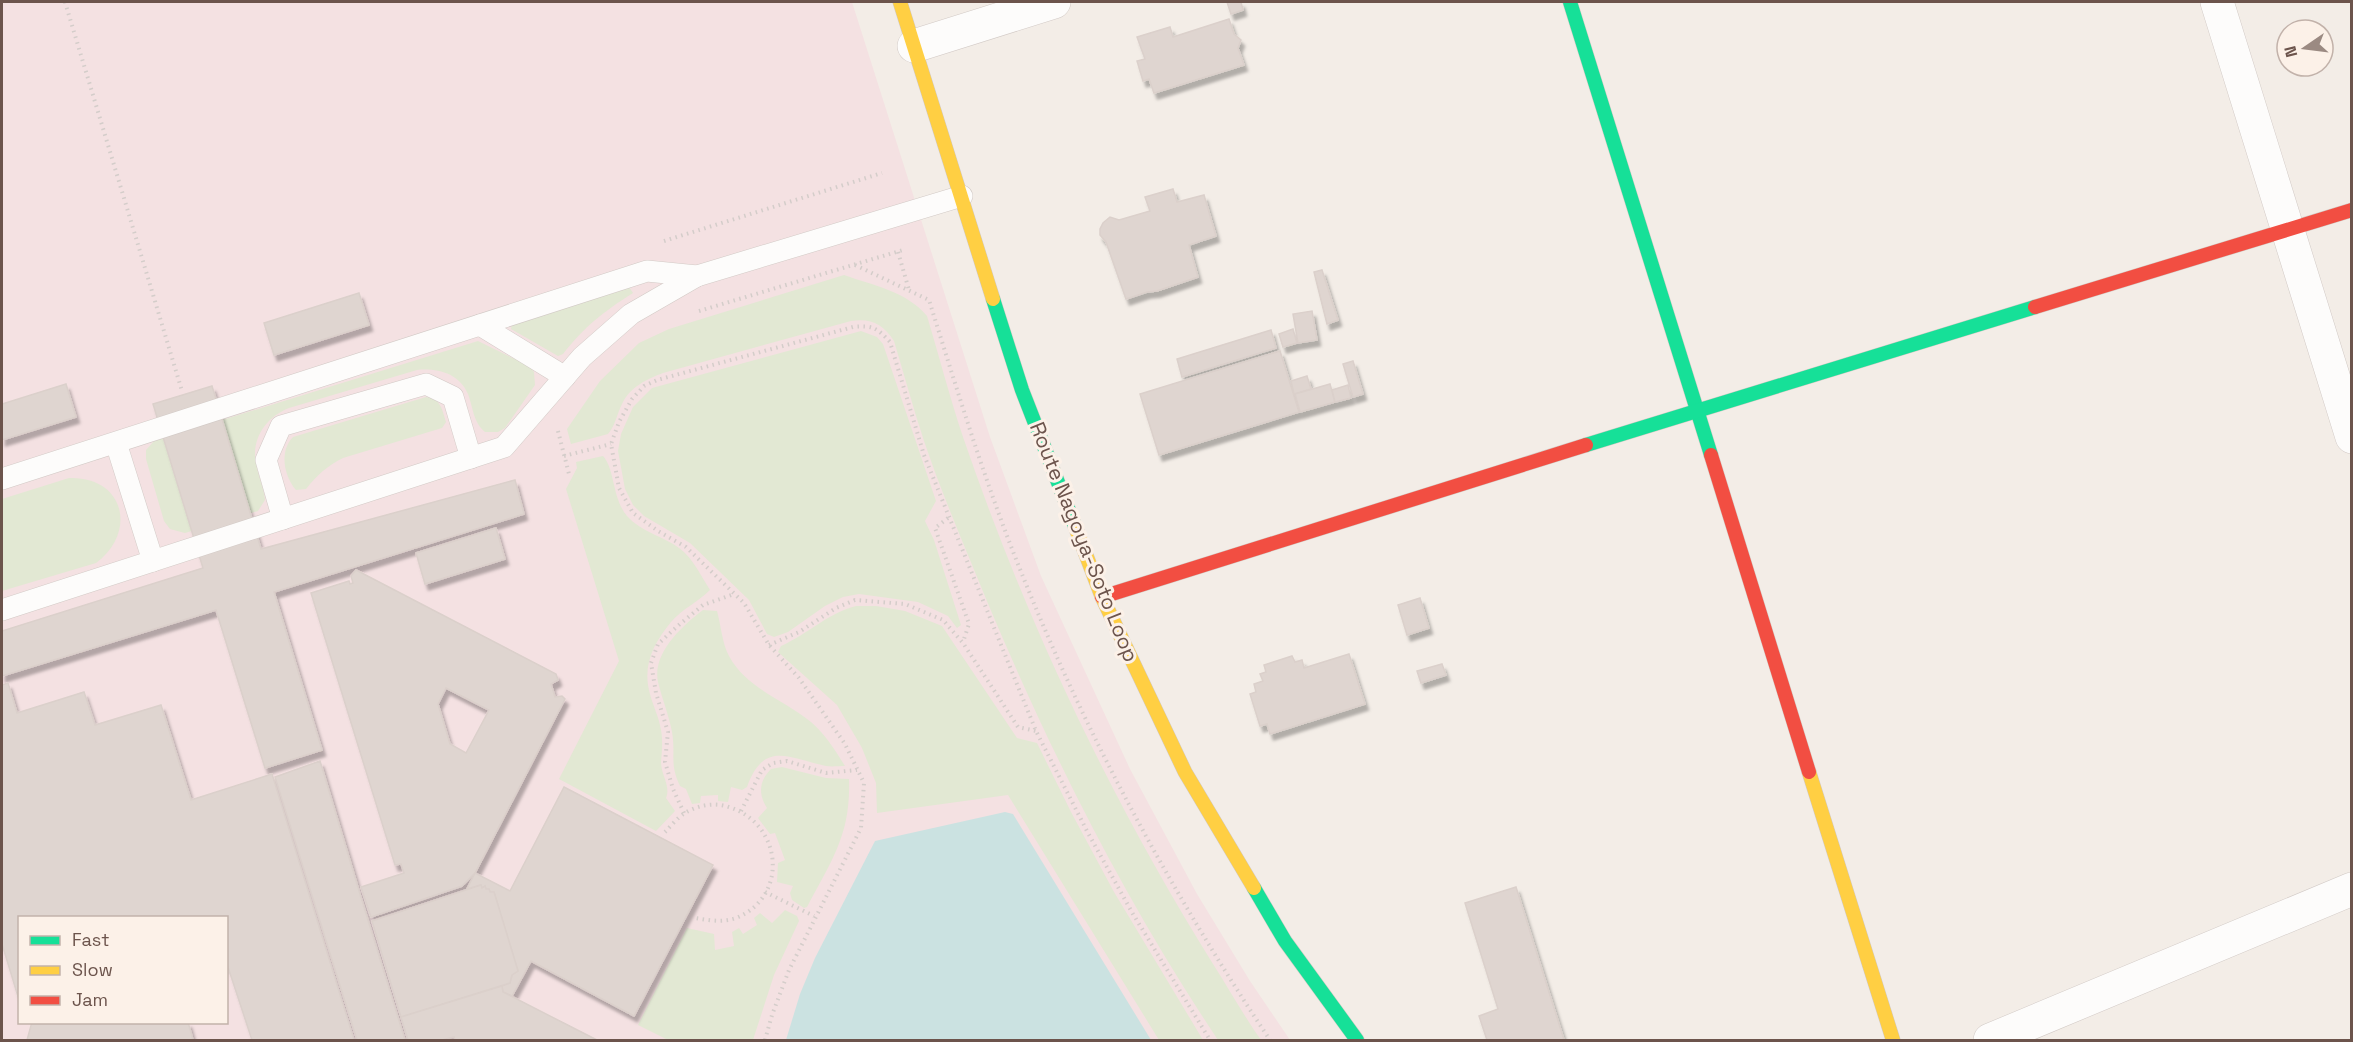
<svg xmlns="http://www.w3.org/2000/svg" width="2353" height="1042" viewBox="0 0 2353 1042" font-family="'Space Grotesk',sans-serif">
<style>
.medical{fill:#f4e1e2;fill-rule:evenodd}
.green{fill:#e2e8d3}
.water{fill:#cbe2e1}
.building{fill:#dfd5d0;stroke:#dbd0cb;stroke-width:1.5;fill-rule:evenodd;filter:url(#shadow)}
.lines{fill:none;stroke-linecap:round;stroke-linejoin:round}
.lane-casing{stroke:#d2cac6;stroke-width:22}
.street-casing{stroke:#d2cac6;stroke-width:34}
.fast-casing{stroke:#d2cac4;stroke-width:15}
.slow-casing{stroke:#d2cac4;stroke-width:15}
.jam-casing{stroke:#d2cac4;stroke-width:15}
.path{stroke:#d4cdca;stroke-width:4;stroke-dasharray:1.5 4.5;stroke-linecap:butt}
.lane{stroke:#fdfcfb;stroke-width:21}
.street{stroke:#fdfcfb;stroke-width:33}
.fast{stroke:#16e098;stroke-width:14}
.slow{stroke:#ffcf43;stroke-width:14}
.jam{stroke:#f24e42;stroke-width:14}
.labels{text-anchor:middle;stroke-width:6;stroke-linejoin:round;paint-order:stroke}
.street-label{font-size:21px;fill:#6c544c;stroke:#fcf1e8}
</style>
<defs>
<filter id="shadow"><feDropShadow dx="3.5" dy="6" stdDeviation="1.5" flood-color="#0004"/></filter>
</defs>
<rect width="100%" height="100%" fill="#f3ede7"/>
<path class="medical" d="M2,2H852L990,437L1041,576L1130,769L1197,894L1250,981L1290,1040H2ZM20,918H226V1022H20Z"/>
<g class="green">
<path d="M844,275C872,285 908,292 927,316C939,356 950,398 963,437C1026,621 1110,799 1213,964C1229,989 1244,1016 1261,1040H1218C1127,904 1053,758 989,606C967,552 943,497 924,441C913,408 904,374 894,341C883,324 871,318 851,321L663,373C647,379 630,387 622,404C617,414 615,426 608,434L571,444L567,429L600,381L639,343L669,329Z"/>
<path d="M629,287L633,293C603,312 584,327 563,354L558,356L511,329L512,324Z"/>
<path d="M861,331L877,337L883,344L936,501L925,521L934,540L961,625L957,628L948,616L918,602L859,594L843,597L825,606L788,632L774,637L767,634L749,600L690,543L644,516L633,505L625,489L618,451L621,434L633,407L652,388Z"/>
<path d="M478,341L529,366L534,372L535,385L505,428L498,432H485C473,422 473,407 468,394C459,373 437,368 417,370L289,408C266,417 251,439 256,463C258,476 264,487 265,500L258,511L185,533L170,529L164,521L146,459V450L154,441Z"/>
<path d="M426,397C441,399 442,409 446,422L442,428L343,458C327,466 317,475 306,489L296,490C284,476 279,451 293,437Z"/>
<path d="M603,456C615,469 612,498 627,516C641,532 663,536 679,548C693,558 701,576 710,590C698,602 682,609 671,622C653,644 642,666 650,694C653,706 659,717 661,730C663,741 662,751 661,762C661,775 671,786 666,798L675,811L656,831L559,779L619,661L566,489L577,468L576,462Z"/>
<path d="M69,478C124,476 138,532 96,563L2,591V499Z"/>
<path d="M856,606H876L905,611L942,626L1017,738L1037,743L1071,812L1114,892L1203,1040H1159L1008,795L877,813L876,783L862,748L837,705L778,652L781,646C808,634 828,613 856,606Z"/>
<path d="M703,610L717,611C721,625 722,643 729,656C747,689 783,699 811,722C825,734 835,750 845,766C838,766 832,767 826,766C790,759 764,739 747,787L742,790L731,787L728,802L718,801V795L701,796L700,803L692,804L686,789L680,786C669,763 676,755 672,732C669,715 662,699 658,682C652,653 682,626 703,610Z"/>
<path d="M782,767L826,778L849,779C851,834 832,860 807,907L804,908L792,900L790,893L793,886L777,882L778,863L785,860L775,833L770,834L758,818L767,808C758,794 759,781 771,769Z"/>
<path d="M785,910L797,916L799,921L774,975L753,1040H668L638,1025L687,928L714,934L715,950L734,946L732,932L739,928L743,934L757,925L754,918L760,913L772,923Z"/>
</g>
<path class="water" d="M1005,812L1013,814L1151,1040H786L800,994L815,958L875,841Z"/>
<g class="building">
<path d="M1227,2H1241L1243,10L1231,14Z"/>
<path d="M1229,19L1234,34L1241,40L1238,48L1244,65L1154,93L1149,79L1143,81L1137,61L1145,59L1137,37L1170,27L1173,37Z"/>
<path d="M1173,189L1177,202L1204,195L1216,236L1189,245L1198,277L1157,291L1147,292L1126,299L1106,242L1100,235V229L1103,223L1110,217L1119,220L1150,211L1145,197Z"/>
<path d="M1322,270L1338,320L1327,324L1314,272Z"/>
<path d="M359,293L369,325L274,355L264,323Z"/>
<path d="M1312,311L1317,340L1298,343L1293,314Z"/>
<path d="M1293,329L1297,343L1283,347L1279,334Z"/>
<path d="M1271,330L1276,348L1182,377L1177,359Z"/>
<path d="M1280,351L1299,412L1159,455L1140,394Z"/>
<path d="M1353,361L1363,394L1353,397L1343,364Z"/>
<path d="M1307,376L1311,389L1294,394L1291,381Z"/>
<path d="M66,384L76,417L2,440V404Z"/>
<path d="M1330,384L1335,402L1300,412L1295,394Z"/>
<path d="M1348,385L1351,398L1335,402L1332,390Z"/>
<path d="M212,386L261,549L515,480L524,514L274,592L322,750L265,768L216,610L2,676V631L203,568L153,404Z"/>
<path d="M496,528L505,559L425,584L416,553Z"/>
<path d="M356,570L556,674L558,680L551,684L555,697L562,696L565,699L475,873L462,886L371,917L361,887L404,873L401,864L395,865L311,593L349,581L350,584L353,583L351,576ZM446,688L489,710L466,753L450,744L438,704Z"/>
<path d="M1420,598L1429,628L1407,635L1398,605Z"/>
<path d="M1349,654L1365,704L1270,734L1267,724L1260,726L1250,694L1256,692L1254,684L1263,681L1260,674L1266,672L1264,665L1292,656L1295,662L1302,660L1304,668Z"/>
<path d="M1442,664L1446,675L1421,683L1417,671Z"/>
<path d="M8,683L17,713L84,692L95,725L161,705L191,800L272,774L354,1040H252L228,967H226V918H20V1003L2,944V685Z"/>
<path d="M320,761L360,894L405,1040H357L275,777Z"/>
<path d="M564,787L713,865L634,1016L531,961L512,996L503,992L502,986L510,983L512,975L518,971L494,892H490L489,889H486L485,886L482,888L481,885L467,889L475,873L510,891Z"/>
<path d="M481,885L482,888L485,886L486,889H489L490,892H494L518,971L512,975L510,983L401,1017L372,921Z"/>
<path d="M1516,887L1564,1040H1487L1479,1016L1498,1009L1465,903Z"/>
<path d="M502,986L503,992L597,1040H455L454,1037L442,1040H408L401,1017Z"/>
<path d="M32,1022H188L193,1040H27Z"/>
</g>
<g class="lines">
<g class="lane-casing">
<g id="lane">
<path d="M480,325L565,377"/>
<path d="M116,443L153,561"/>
<path d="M2,479L647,271L697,276"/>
<path d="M283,519L266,460L281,426L426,384L453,397L471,458"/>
<path d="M2,610L504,447L582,357L631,314L697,276L962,196"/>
</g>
</g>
<g class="street-casing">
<g id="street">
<path d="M2217,2L2352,437"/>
<path d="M914,46L1054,2"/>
<path d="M1990,1040L2352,889"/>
</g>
</g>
<g class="fast-casing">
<g id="fast">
<path d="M1570,2L1711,455"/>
<path d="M993,299L1022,390L1075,526"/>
<path d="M1586,445L2035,307"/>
<path d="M1254,888L1285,941L1357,1040"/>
</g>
</g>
<g class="slow-casing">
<g id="slow">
<path d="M900,2L993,299"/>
<path d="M1075,526L1102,597L1185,772L1254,888"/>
<path d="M1809,772L1893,1040"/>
</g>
</g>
<g class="jam-casing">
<g id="jam">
<path d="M2035,307L2352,210"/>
<path d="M1711,455L1809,772"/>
<path d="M1102,597L1586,445"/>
</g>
</g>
<g class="path">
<path d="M65,2L182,391"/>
<path d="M664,241L882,173"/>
<path d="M898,252L909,290"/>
<path d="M855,265L929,300C959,396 988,492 1026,584C1090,743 1175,898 1270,1040"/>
<path d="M699,311L903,250"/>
<path d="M558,431L569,474"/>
<path d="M564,456L611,444"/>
<path d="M948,518L935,528L969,624L963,642"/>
<path d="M769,645L799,632L836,608L855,600L905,604L943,620L963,643L1018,727L1036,731"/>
<path d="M741,811L762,770L773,763L787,761L826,773L857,770"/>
<path d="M684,813L673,789L665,762L668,732L656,693L651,663L658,644L680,624L703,605L734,594"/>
<path d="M665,832C671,826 678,817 685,813C698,805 715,802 729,807C783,824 789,897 736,918C722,923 708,920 695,918"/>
<path d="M765,892L814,916"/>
<path d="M765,1040L772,1015L789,970L861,828L864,783L845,744L799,678L769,645L744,603L686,547L658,531L633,513L619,488L611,444L619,422L632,399L644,386L657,380L853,327C873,325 877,328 890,342L924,455L1036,731L1088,833L1133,914L1210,1040"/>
</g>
<use href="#lane" class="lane"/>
<use href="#street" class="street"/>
<use href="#fast" class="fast"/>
<use href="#slow" class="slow"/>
<use href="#jam" class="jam"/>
</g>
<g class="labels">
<g class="street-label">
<text transform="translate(1084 542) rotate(68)" y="7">Route Nagoya-Soto Loop</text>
</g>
</g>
<rect width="2353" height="1042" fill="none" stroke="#6c544c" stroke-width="6"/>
<rect x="18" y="916" width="210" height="108" fill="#fcf1e8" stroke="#c2b2aa" stroke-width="1.5"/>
<rect x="30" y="936" width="30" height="9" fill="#16e098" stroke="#c2b2aa" stroke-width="1.5"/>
<text x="72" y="946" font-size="18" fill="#6c544c">Fast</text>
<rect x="30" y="966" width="30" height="9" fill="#ffcf43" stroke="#c2b2aa" stroke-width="1.5"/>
<text x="72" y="976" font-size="18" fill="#6c544c">Slow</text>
<rect x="30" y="996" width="30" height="9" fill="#f24e42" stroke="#c2b2aa" stroke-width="1.5"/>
<text x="72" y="1006" font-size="18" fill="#6c544c">Jam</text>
<g transform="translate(2305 48) rotate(256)"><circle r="28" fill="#fcf1e8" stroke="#c2b2aa" stroke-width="1.5"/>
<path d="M0-4.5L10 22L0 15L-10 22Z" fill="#9b8a82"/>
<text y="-9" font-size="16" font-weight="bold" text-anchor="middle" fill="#6c544c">N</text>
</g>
</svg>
